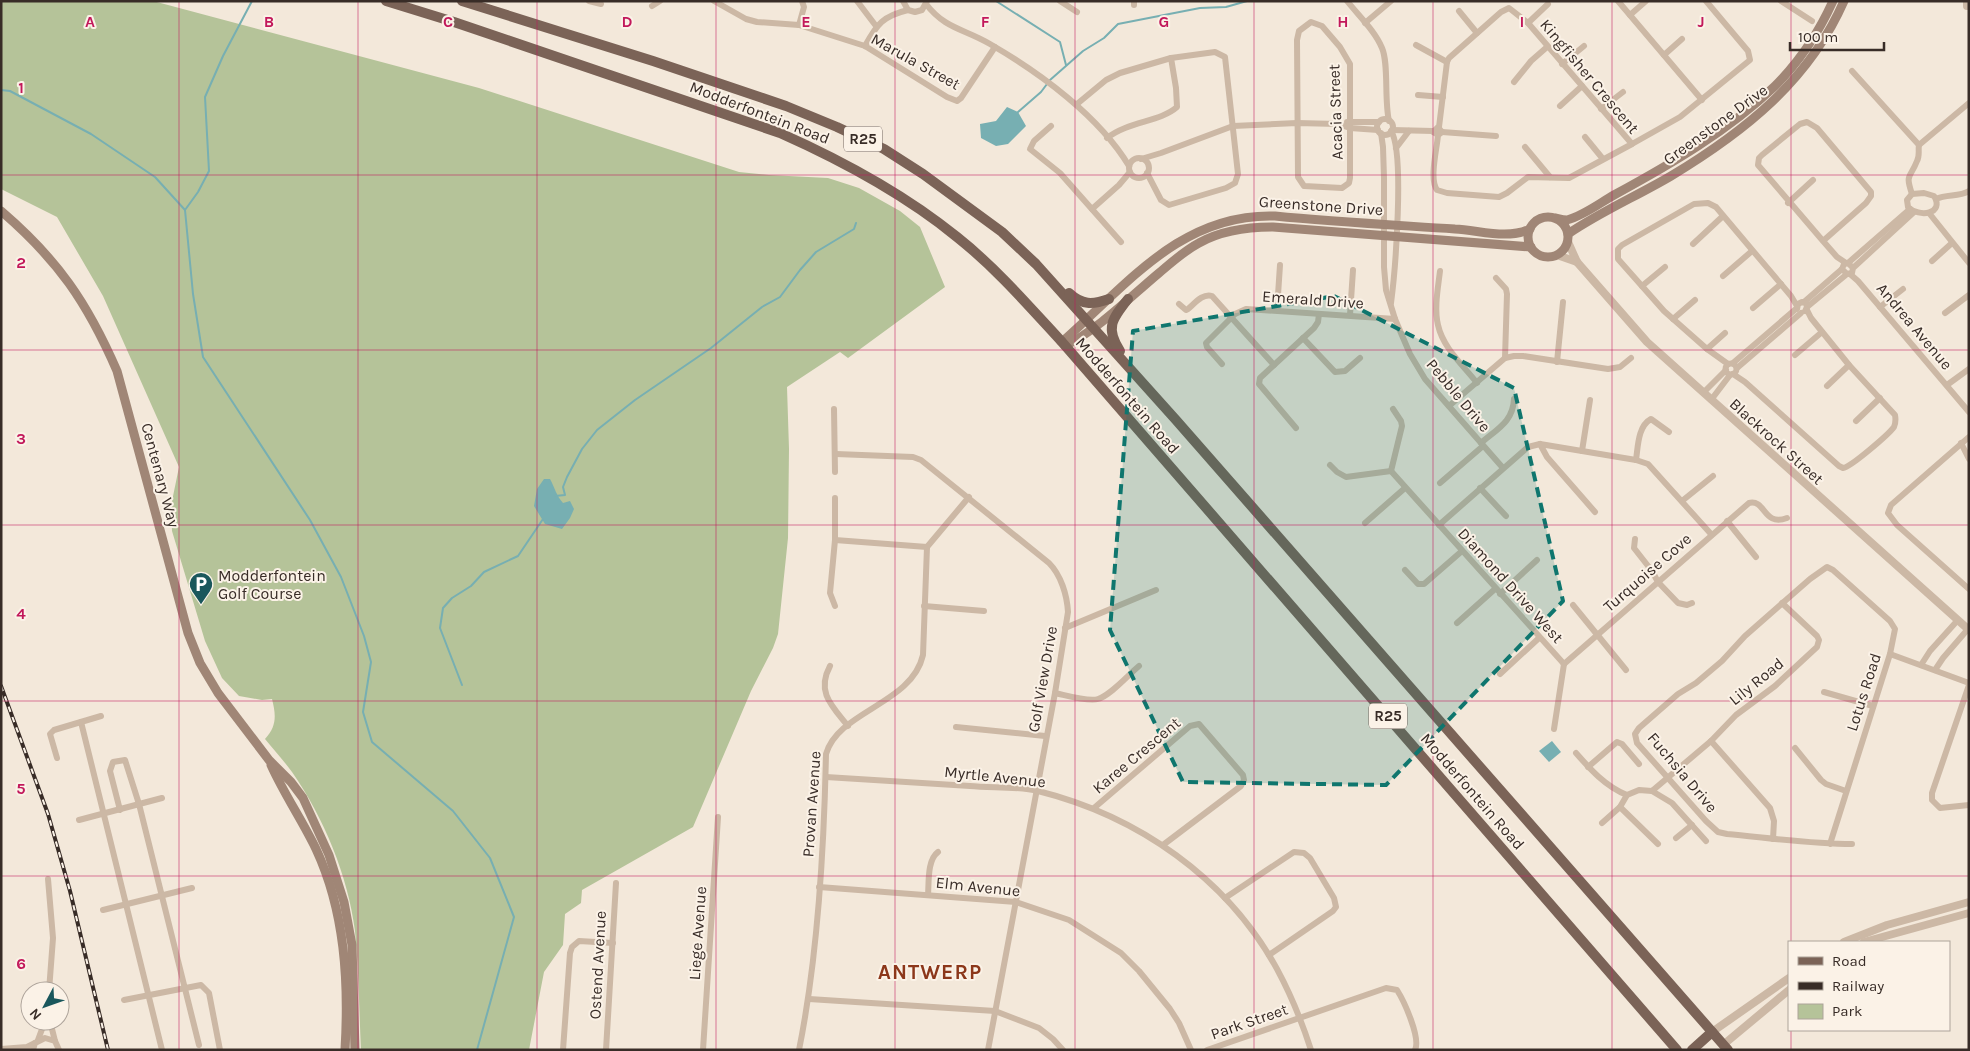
<svg xmlns="http://www.w3.org/2000/svg" width="1970" height="1051" viewBox="0 0 1970 1051" font-family="Karla,sans-serif">
<style>
.green{fill:#b5c399}
.water{fill:#77afb2}
.lines{fill:none;stroke-linecap:round;stroke-linejoin:round}
.stream{stroke:#77afb2;stroke-width:2}
.minor{stroke:#ccb8a5;stroke-width:6}
.tertiary{stroke:#ccb8a5;stroke-width:8}
.secondary{stroke:#a08676;stroke-width:9}
.primary{stroke:#7b6357;stroke-width:10}
.rail-casing{stroke:#382c27;stroke-width:4}
.rail{stroke:#fbf2e7;stroke-width:2;stroke-dasharray:5.5;stroke-linecap:butt}
.marked{fill:#0f766e;fill-opacity:0.2;stroke:#0f766e;stroke-width:4;stroke-dasharray:10 6;stroke-linejoin:round}
.grid{fill:none;stroke:#c2185b;stroke-width:1;stroke-opacity:0.55}
.labels{text-anchor:middle;stroke-width:4;stroke-linejoin:round;paint-order:stroke}
.shield{fill:#fbf2e7;stroke:#726761;stroke-width:1}
.shield-label{font-size:15px;font-weight:bold;fill:#382c27}
.street-label{font-size:16px;fill:#382c27;stroke:#fbf2e7}
.poi-label{font-size:16px;fill:#382c27;stroke:#fbf2e7;text-anchor:start}
.district-label{font-size:21px;font-weight:bold;letter-spacing:1px;fill:#8c371a;stroke:#fbf2e7}
.grid-label{font-size:16px;text-anchor:middle;font-weight:bold;fill:#c2185b;stroke:#fbf2e7;stroke-width:4;stroke-linejoin:round;paint-order:stroke}
</style>
<rect width="100%" height="100%" fill="#f3e8da"/>
<path class="green" d="M1,1H153L479,88L739,172L769,175L828,178L859,188L900,211L920,227L945,287L848,358L840,352L787,387L789,449L788,538L778,634L773,648L751,691L693,827L582,890L581,903L565,914L563,945L544,972L529,1050H361C359,1011 359,970 355,931C348,876 324,818 292,772C284,761 274,750 265,739C277,726 276,715 272,699L262,700L239,696L222,678L205,641L172,531L171,506L179,467L103,296L57,217L1,189Z"/>
<g class="water">
<path d="M1007,107L1018,112L1026,126L1008,144L996,146L981,138L980,124L996,121Z"/>
<path d="M544,479H550C555,488 556,495 563,503L570,501L574,509L570,518L562,529L545,524L534,506L537,489Z"/>
<path d="M1552,741L1561,752L1549,762L1539,751Z"/>
</g>
<g class="lines">
<g class="stream">
<path d="M996,1L1060,42L1066,65"/>
<path d="M1050,80L1083,51L1104,38L1118,24L1200,8L1226,7L1247,1"/>
<path d="M1,90L10,91L91,134L155,177L185,210L193,294L203,357L310,520L341,577L364,636L371,662L363,712L372,742L453,811L490,858L514,917L477,1050"/>
<path d="M1018,112L1041,92L1047,84"/>
<path d="M185,210L198,192L209,171L205,97L223,56L252,1"/>
<path d="M555,496L565,495L563,487L567,477L582,449L597,430L635,400L711,348L762,307L780,297L800,270L816,252L854,229L856,223"/>
<path d="M462,685L440,628L443,608L452,598L471,586L484,572L518,556L543,519"/>
</g>
<g class="minor">
<path d="M589,1L601,4"/>
<path d="M714,1L746,19L757,22L799,25L865,46L947,97L957,101L961,98L995,47"/>
<path d="M857,1L876,26"/>
<path d="M903,1L908,10L915,12L922,10L927,1"/>
<path d="M1060,1L1077,12"/>
<path d="M1134,1V5"/>
<path d="M1347,1C1359,16 1375,31 1382,48C1389,64 1384,100 1389,121"/>
<path d="M1618,1L1702,100"/>
<path d="M1781,1L1812,21"/>
<path d="M926,4C945,29 965,29 990,44C1040,73 1099,116 1129,166"/>
<path d="M652,6L660,1"/>
<path d="M1459,11L1477,33"/>
<path d="M1630,15L1646,1"/>
<path d="M1311,22L1322,26L1340,47L1350,64V178L1349,183L1342,188L1304,186L1298,177L1297,40L1299,31Z"/>
<path d="M1365,23L1391,1"/>
<path d="M1528,23L1548,4"/>
<path d="M799,25L804,7L802,1"/>
<path d="M1416,45L1447,62"/>
<path d="M865,46C877,24 883,16 908,10"/>
<path d="M1664,55L1682,39"/>
<path d="M1562,64L1584,46"/>
<path d="M1852,71L1919,145"/>
<path d="M1514,82L1531,61L1547,47"/>
<path d="M1418,95L1443,97"/>
<path d="M1077,104L1106,80L1120,73L1171,58L1215,52L1225,57L1238,174L1235,183L1226,188L1169,205L1161,200L1147,173"/>
<path d="M1560,106L1582,86"/>
<path d="M1601,109L1623,92"/>
<circle cx="1385" cy="127" r="8"/>
<path d="M1347,122H1379"/>
<path d="M1051,126L1034,141L1030,149L1060,173L1121,242"/>
<path d="M1392,130L1433,131"/>
<path d="M1391,131C1405,152 1395,273 1391,303"/>
<path d="M1442,132L1496,136"/>
<path d="M1381,133L1383,147L1384,178V267L1386,290L1395,319L1410,354L1425,379L1503,468"/>
<path d="M1438,135L1433,132L1438,127L1442,132L1438,135C1437,149 1429,179 1437,190L1447,193L1499,197L1507,193L1528,177L1569,178L1632,144L1528,23L1509,8L1501,12L1449,58L1447,62L1439,127"/>
<path d="M1585,137L1603,159"/>
<path d="M1107,138C1129,121 1160,122 1177,107L1176,88L1171,58"/>
<path d="M1632,144L1680,117L1750,60L1748,51L1706,1"/>
<path d="M1525,147L1550,177"/>
<path d="M1396,148L1409,131"/>
<circle cx="1139" cy="168" r="10"/>
<path d="M1141,159L1161,153L1233,126L1297,123L1338,124L1350,128L1378,130"/>
<path d="M1924,193L1934,196C1945,214 1919,218 1908,207L1907,200L1912,194Z"/>
<path d="M1912,194C1905,173 1910,179 1917,161C1920,156 1918,150 1919,145L1969,103"/>
<path d="M1936,199C1947,194 1959,197 1969,191"/>
<path d="M1788,203L1813,180"/>
<path d="M1092,209L1119,185L1130,172"/>
<path d="M1929,213L1969,263"/>
<path d="M1823,241L1866,203L1871,196V192L1817,128L1807,122L1800,124L1762,155L1759,158L1758,165L1823,241L1837,257L1846,263"/>
<path d="M1693,244L1723,216"/>
<path d="M1932,261L1952,243"/>
<path d="M1848,263L1910,209"/>
<path d="M1853,268L1848,263L1844,264L1842,269L1847,274L1852,273L1853,268L1914,212"/>
<path d="M1440,271C1438,288 1434,308 1438,325C1443,348 1463,365 1477,383"/>
<path d="M1850,274L1858,281L1969,412"/>
<path d="M1723,276L1752,251"/>
<path d="M1496,278L1506,289L1507,294L1505,358"/>
<path d="M1642,286L1665,267"/>
<path d="M1804,302L1842,269"/>
<path d="M1179,304L1186,310L1188,309C1195,303 1203,293 1212,296L1274,365L1314,328L1318,322L1319,314"/>
<path d="M1880,307L1903,289"/>
<path d="M1753,308L1781,284"/>
<path d="M1797,309L1798,304L1802,302L1806,303L1807,307"/>
<path d="M1277,310L1280,265"/>
<path d="M1805,311L1807,307L1847,274"/>
<path d="M1945,313L1969,295"/>
<path d="M1350,315L1353,270"/>
<path d="M1673,319L1695,300"/>
<path d="M1303,338L1335,372L1345,371L1360,358"/>
<path d="M1707,349L1725,333"/>
<path d="M1795,355L1822,332"/>
<path d="M1557,362L1563,302"/>
<path d="M1733,363L1797,308"/>
<circle cx="1731" cy="369" r="5.5"/>
<path d="M1222,364L1207,347L1206,343L1235,314L1246,309L1395,319"/>
<path d="M1728,364L1707,349L1664,311L1618,259V249L1622,245L1694,204L1708,203L1716,207L1791,296L1797,306"/>
<path d="M1274,365L1260,378L1259,384L1296,428"/>
<path d="M1737,368L1801,313"/>
<path d="M1733,374L1745,382L1839,466L1843,468C1851,467 1889,434 1894,427C1896,422 1896,420 1895,415L1849,365L1811,318L1807,310"/>
<path d="M1947,385L1969,369"/>
<path d="M1827,386L1849,365"/>
<path d="M1703,393L1726,370"/>
<path d="M1711,400L1730,375"/>
<path d="M1449,406L1505,358L1514,356H1523L1608,369L1620,367L1631,358"/>
<path d="M834,409L835,472"/>
<path d="M1856,421L1880,398"/>
<path d="M1969,437L1891,505L1888,513L1897,525L1969,589"/>
<path d="M1481,443C1497,429 1513,422 1514,399"/>
<path d="M1961,443L1969,459"/>
<path d="M1540,444L1547,457L1595,512"/>
<path d="M1582,451L1590,400"/>
<path d="M836,454L913,457L921,460L1049,563C1061,575 1067,595 1068,612L1055,693L988,1050"/>
<path d="M1636,460C1638,446 1638,426 1651,419L1669,432"/>
<path d="M1330,465L1337,472L1346,477L1391,471"/>
<path d="M1391,471L1564,664"/>
<path d="M1391,471L1402,426L1401,421L1393,409"/>
<path d="M1440,483L1483,446"/>
<path d="M1480,488L1506,516"/>
<path d="M1682,501L1713,476"/>
<path d="M1727,521L1756,557"/>
<path d="M1365,523L1405,488"/>
<path d="M1439,525L1528,447L1540,444L1636,460L1648,464L1711,534"/>
<path d="M1635,539L1634,548L1652,571L1658,582L1678,603L1687,605L1692,603"/>
<path d="M835,540L927,547"/>
<path d="M1405,570L1418,584H1424L1462,551"/>
<path d="M1500,594L1537,560"/>
<path d="M1573,605L1626,670"/>
<path d="M835,606L830,593L835,540V498"/>
<path d="M924,606L984,611"/>
<path d="M1457,623L1495,589"/>
<path d="M1065,628L1156,590"/>
<path d="M1890,654L1969,683"/>
<path d="M1564,664L1749,503C1766,499 1763,527 1787,518"/>
<path d="M1921,665L1930,651L1957,621"/>
<path d="M830,666C816,692 832,706 848,726"/>
<path d="M1935,670L1943,658L1968,629"/>
<path d="M1500,674L1539,638"/>
<path d="M1969,685L1932,793V800L1940,808L1969,805"/>
<path d="M1824,692L1873,706"/>
<path d="M1055,693C1065,695 1088,702 1098,699C1111,695 1128,675 1139,666"/>
<path d="M81,722L162,1050"/>
<path d="M956,727L1045,736"/>
<path d="M1554,729L1564,664"/>
<path d="M1711,741L1770,808L1774,821L1773,839"/>
<path d="M1795,748L1821,780L1826,784L1846,791"/>
<path d="M1576,753C1590,769 1606,787 1627,795"/>
<path d="M57,758L50,734L54,730L101,716"/>
<path d="M1588,767L1617,742L1622,744L1639,764"/>
<path d="M826,777C874,780 922,783 970,786C991,788 1018,786 1038,791C1138,816 1227,878 1277,969C1291,995 1302,1022 1311,1050"/>
<path d="M1652,791L1672,803L1706,841"/>
<path d="M1620,807L1658,844"/>
<path d="M1094,808L1190,726L1199,724L1243,775L1244,780L1241,786L1163,845"/>
<path d="M120,810L110,771L113,762L125,760L139,804L199,1045"/>
<path d="M79,820L162,798"/>
<path d="M1602,823L1620,807L1627,795L1639,790L1652,791L1711,741L1736,715L1775,686L1817,647L1819,640L1817,636L1782,603"/>
<path d="M1676,838L1692,825"/>
<path d="M1830,844L1890,654L1895,629L1890,621L1833,570L1827,567L1810,579L1745,636L1722,661L1696,683L1678,694L1639,728L1635,734L1637,743L1706,821L1718,832L1727,834C1769,838 1810,844 1852,844"/>
<path d="M48,879L53,938L49,991"/>
<path d="M819,887L1016,902L1069,920L1121,953L1139,971L1170,1009L1179,1023L1191,1050"/>
<path d="M928,895C929,883 927,860 938,852"/>
<path d="M1225,898L1294,852L1304,853L1310,858L1334,898L1336,907L1333,911L1269,955"/>
<path d="M103,910L192,888"/>
<path d="M809,999L995,1011L1039,1028L1053,1039L1063,1050"/>
<path d="M124,1000L201,985L209,993L220,1050"/>
<path d="M50,1021L55,1041"/>
<path d="M38,1040L45,1021"/>
<path d="M1,1049L27,1047L35,1043"/>
<path d="M33,1050L35,1043L45,1038L55,1041L59,1050"/>
<path d="M563,1050L570,953L572,947L579,941L613,943"/>
<path d="M606,1050L616,883"/>
<path d="M703,1050L718,817"/>
<path d="M799,1050C818,956 824,850 826,754C838,711 912,704 923,655L927,547L969,497"/>
<path d="M1207,1050L1386,988L1397,990C1404,1001 1421,1038 1415,1050"/>
</g>
<g class="tertiary">
<path d="M1967,6V1"/>
<path d="M1568,242L1577,262L1647,342L1969,630"/>
<path d="M1557,255L1577,262"/>
<path d="M1844,942L1887,925L1969,902"/>
<path d="M1864,942L1969,913"/>
<path d="M1712,1032L1789,978"/>
<path d="M1723,1045L1789,990"/>
</g>
<g class="secondary">
<path d="M1,211C58,260 87,302 117,371L188,633L200,663L218,693L269,760L291,782L303,798L329,855L344,902L352,945L355,1050"/>
<circle cx="1548" cy="237" r="20"/>
<path d="M1556,218C1560,219 1563,220 1567,220C1583,216 1600,203 1614,195C1671,164 1728,131 1775,86C1799,62 1819,32 1833,1"/>
<path d="M1568,234C1600,212 1637,196 1671,176C1744,132 1809,81 1844,1"/>
<path d="M1062,342C1127,285 1181,213 1275,216C1335,222 1395,225 1455,229C1479,230 1507,240 1530,229"/>
<path d="M1065,346C1100,328 1129,298 1159,273C1172,262 1184,251 1199,243C1222,230 1248,227 1273,227L1531,247"/>
<path d="M271,765C284,794 302,820 316,849C345,911 349,982 345,1050"/>
</g>
<g class="primary">
<path d="M386,1L454,22L780,133C843,161 903,193 957,237C996,268 1028,305 1062,342L1677,1050"/>
<path d="M462,1L653,61L786,106L837,127L884,149L923,174L1002,232L1036,264L1176,420L1728,1050"/>
<path d="M1069,293C1082,305 1092,305 1109,299"/>
<path d="M1120,351C1105,328 1112,319 1128,299"/>
<path d="M1692,1050L1712,1032"/>
</g>
<g class="rail-casing">
<path id="rail" d="M1,686L48,814L70,891L108,1050"/>
</g>
<use href="#rail" class="rail"/>
</g>
<path class="marked" d="M1334,296L1514,388L1563,601L1386,785L1183,782L1110,630L1133,331Z"/>
<path class="grid" d="M179,1V1050M358,1V1050M537,1V1050M716,1V1050M895,1V1050M1075,1V1050M1254,1V1050M1433,1V1050M1612,1V1050M1791,1V942M1,175H1969M1,350H1969M1,525H1969M1,701H1969M1,876H1969M1791,1030V1050"/>
<defs>
<g id="parking-pin" transform="scale(1.25)"><path d="M0 17L-7.5 6A9.5 9.5 0 1 1 7.5 6Z" fill="#1a575c" stroke="#fbf2e7"/><path d="M-3.5-5.5H1a3.5 3.5 0 0 1 0 7H-1V5.5H-3.5ZM-1-3.4V-.6H.8a1.4 1.4 0 0 0 0-2.8Z" fill="#fff"/></g>
</defs>
<g fill-rule="evenodd">
<use href="#parking-pin" x="201" y="584"/>
</g>
<g class="labels">
<g class="shield">
<rect x="844" y="126.5" width="38" height="25" rx="4"/>
<rect x="1369" y="703.5" width="38" height="25" rx="4"/>
</g>
<g class="shield-label">
<text x="863" y="144">R25</text>
<text x="1388" y="721">R25</text>
</g>
<g class="street-label">
<text transform="translate(916 61) rotate(29)" y="6">Marula Street</text>
<text transform="translate(1590 76) rotate(50)" y="6">Kingfisher Crescent</text>
<text transform="translate(760 112) rotate(21)" y="6">Modderfontein Road</text>
<text transform="translate(1335 112) rotate(-92)" y="6">Acacia Street</text>
<text transform="translate(1715 124) rotate(-36)" y="6">Greenstone Drive</text>
<text transform="translate(1321 205) rotate(4)" y="6">Greenstone Drive</text>
<text transform="translate(1313 299) rotate(4)" y="6">Emerald Drive</text>
<text transform="translate(1915 326) rotate(50)" y="6">Andrea Avenue</text>
<text transform="translate(1128 395) rotate(49)" y="6">Modderfontein Road</text>
<text transform="translate(1459 395) rotate(50)" y="6">Pebble Drive</text>
<text transform="translate(1777 441) rotate(42)" y="6">Blackrock Street</text>
<text transform="translate(161 475) rotate(75)" y="6">Centenary Way</text>
<text transform="translate(1647 572) rotate(-41)" y="6">Turquoise Cove</text>
<text transform="translate(1511 585) rotate(48)" y="6">Diamond Drive West</text>
<text transform="translate(1042 679) rotate(-80)" y="6">Golf View Drive</text>
<text transform="translate(1756 681) rotate(-39)" y="6">Lily Road</text>
<text transform="translate(1863 692) rotate(-72)" y="6">Lotus Road</text>
<text transform="translate(1136 755) rotate(-40)" y="6">Karee Crescent</text>
<text transform="translate(1683 772) rotate(50)" y="6">Fuchsia Drive</text>
<text transform="translate(995 776) rotate(6)" y="6">Myrtle Avenue</text>
<text transform="translate(1473 791) rotate(49)" y="6">Modderfontein Road</text>
<text transform="translate(811 804) rotate(-86)" y="6">Provan Avenue</text>
<text transform="translate(978 886) rotate(6)" y="6">Elm Avenue</text>
<text transform="translate(697 933) rotate(-86)" y="6">Liege Avenue</text>
<text transform="translate(597 965) rotate(-87)" y="6">Ostend Avenue</text>
<text transform="translate(1249 1021) rotate(-19)" y="6">Park Street</text>
</g>
<g class="poi-label">
<text x="218" y="581">Modderfontein<tspan x="218" dy="18">Golf Course</tspan></text>
</g>
<g class="district-label">
<text x="930" y="979">ANTWERP</text>
</g>
</g>
<g class="grid-label">
<text x="90" y="27">A</text>
<text x="269" y="27">B</text>
<text x="448" y="27">C</text>
<text x="627" y="27">D</text>
<text x="806" y="27">E</text>
<text x="985" y="27">F</text>
<text x="1164" y="27">G</text>
<text x="1343" y="27">H</text>
<text x="1522" y="27">I</text>
<text x="1701" y="27">J</text>
<text x="21" y="93">1</text>
<text x="21" y="268">2</text>
<text x="21" y="444">3</text>
<text x="21" y="619">4</text>
<text x="21" y="794">5</text>
<text x="21" y="969">6</text>
</g>
<rect width="1970" height="1051" fill="none" stroke="#382c27" stroke-width="5"/>
<rect x="1788" y="941" width="162" height="90" fill="#fbf2e7" stroke="#ada39a"/>
<rect x="1798" y="957" width="25" height="8" fill="#7b6357" stroke="#ada39a"/>
<text x="1832" y="966" font-size="15" fill="#382c27">Road</text>
<rect x="1798" y="982" width="25" height="8" fill="#382c27" stroke="#ada39a"/>
<text x="1832" y="991" font-size="15" fill="#382c27">Railway</text>
<rect x="1798" y="1004" width="25" height="15" fill="#b5c399" stroke="#ada39a"/>
<text x="1832" y="1016" font-size="15" fill="#382c27">Park</text>
<g transform="translate(45 1006) rotate(229)"><circle r="24" fill="#fbf2e7" stroke="#ada39a"/>
<path d="M0-4L9 19L0 12L-9 19Z" fill="#1a575c"/>
<text y="-8" font-size="14" font-weight="bold" text-anchor="middle" fill="#382c27">N</text>
</g>
<path d="M1790 42v8h94v-8" fill="none" stroke="#382c27" stroke-width="2.5"/>
<text x="1798" y="42" font-size="15" fill="#382c27" stroke="#fbf2e7" stroke-width="4" paint-order="stroke">100 m</text>
</svg>
